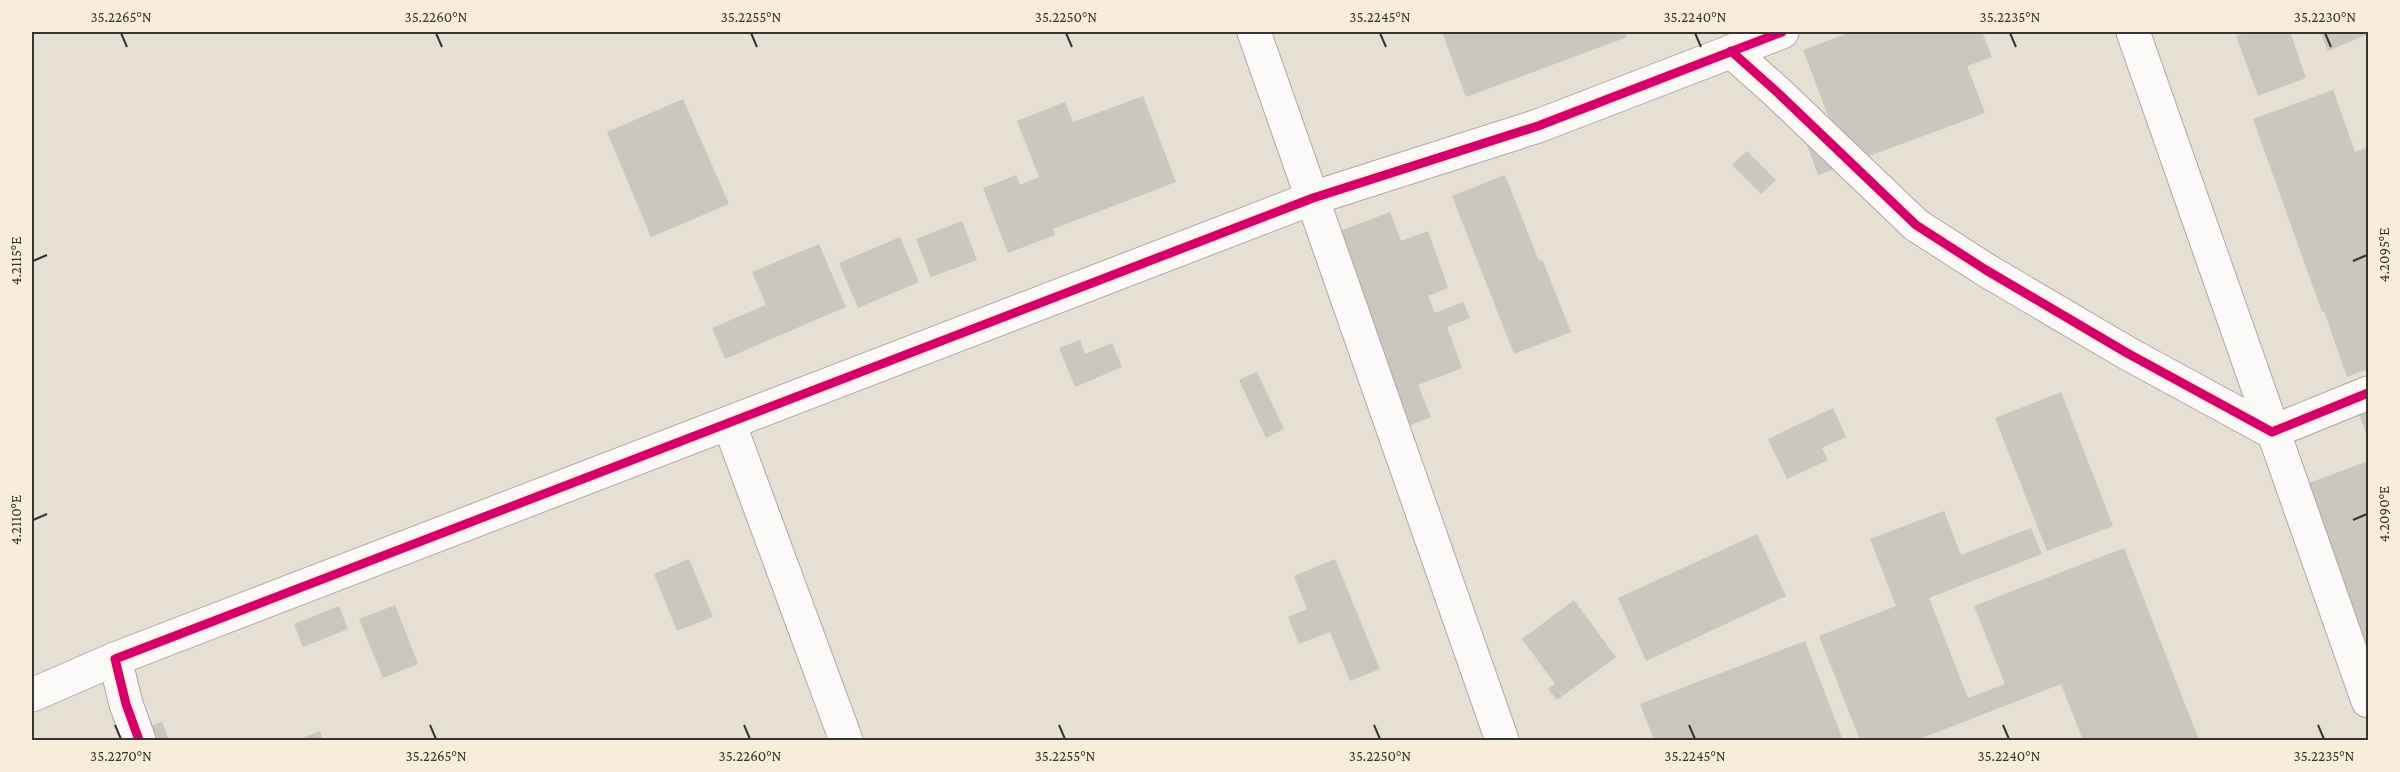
<svg xmlns="http://www.w3.org/2000/svg" width="2400" height="772" viewBox="0 0 2400 772" font-family="'Crimson Pro',serif">
<style>
.building{fill:#cbc6be}
.lines{fill:none;stroke-linecap:round;stroke-linejoin:round}
.minor-casing{stroke:#aea9a1;stroke-width:35}
.primary-casing{stroke:#aea9a1;stroke-width:35}
.minor{stroke:#fbfaf9;stroke-width:33}
.primary{stroke:#fbfaf9;stroke-width:33}
.cycleway-casing{stroke:#f8eddb;stroke-width:13}
.cycleway{stroke:#d6006c;stroke-width:9}
.ticks{fill:none;stroke:#38342d;stroke-width:2}
.neatline{fill:none;stroke:#38342d;stroke-width:2}
.ticks-label{font-size:15px;text-anchor:middle;fill:#38342d}
</style>
<rect width="100%" height="100%" fill="#e5dfd4"/>
<g class="building">
<path d="M1442,32H1624L1627,37L1466,97Z"/>
<path d="M1851,32H1982L1992,57L1967,66L1985,113L1818,175L1804,137L1832,126L1803,50Z"/>
<path d="M2248,32H2290L2306,78L2258,96L2236,36Z"/>
<path d="M2320,32H2368V34L2328,51Z"/>
<path d="M2333,90L2355,152L2368,147V369L2347,377L2324,311L2322,312L2253,119Z"/>
<path d="M1143,96L1176,182L1053,229L1055,235L1008,253L983,188L1016,175L1020,185L1039,177L1017,121L1065,102L1073,122Z"/>
<path d="M683,99L729,204L651,237L607,132Z"/>
<path d="M1747,151L1776,180L1761,194L1732,165Z"/>
<path d="M1505,175L1539,261L1542,259L1571,332L1514,354L1452,196Z"/>
<path d="M1390,212L1401,241L1428,231L1448,288L1428,296L1435,313L1463,302L1470,318L1447,327L1462,368L1418,385L1431,417L1388,434L1312,242Z"/>
<path d="M962,221L977,260L931,277L916,239Z"/>
<path d="M900,237L919,282L858,308L839,263Z"/>
<path d="M819,244L846,307L725,359L712,328L766,305L752,272Z"/>
<path d="M1080,340L1085,354L1112,343L1122,367L1075,387L1059,348Z"/>
<path d="M1257,372L1284,429L1266,438L1239,380Z"/>
<path d="M2061,392L2113,526L2047,551L1995,418Z"/>
<path d="M2368,394V439L2354,399Z"/>
<path d="M1833,408L1846,437L1822,448L1828,460L1787,479L1768,439Z"/>
<path d="M2368,461V656L2304,485Z"/>
<path d="M1944,511L1961,555L2031,528L2042,554L1929,598L1968,698L2005,684L1974,606L2124,548L2199,740H2083L2061,684L1917,740H1860L1819,636L1896,606L1870,539Z"/>
<path d="M1757,534L1786,596L1646,661L1618,598Z"/>
<path d="M689,559L713,617L677,631L654,574Z"/>
<path d="M1335,559L1380,669L1350,681L1330,632L1299,644L1288,617L1307,609L1294,576Z"/>
<path d="M1574,600L1616,657L1557,700L1548,689L1555,684L1522,639Z"/>
<path d="M395,605L418,664L383,678L359,619Z"/>
<path d="M339,606L348,629L303,647L294,624Z"/>
<path d="M1805,641L1843,740H1654L1640,704Z"/>
<path d="M162,722L169,740H150L145,728Z"/>
<path d="M320,731L323,740H297Z"/>
</g>
<g class="lines">
<g class="minor-casing">
<g id="minor">
<path d="M1254,32L1502,740"/>
<path d="M1731,51L1778,93L1916,225L1986,270L2127,353L2272,432L2368,393"/>
<path d="M729,423L846,740"/>
<path d="M32,695L115,659"/>
<path d="M139,740L126,704L115,659L1313,198L1538,126L1782,32"/>
</g>
</g>
<g class="primary-casing">
<path id="primary" d="M2133,32L2368,701"/>
</g>
<use href="#minor" class="minor"/>
<use href="#primary" class="primary"/>
<g class="cycleway-casing">
<g id="cycleway">
<path d="M1731,51L1778,93L1916,225L1986,270L2127,353L2272,432L2368,393"/>
<path d="M139,740L126,704L115,659L1313,198L1538,126L1782,32"/>
</g>
</g>
<use href="#cycleway" class="cycleway"/>
</g>
<path class="ticks" d="M121,33L127,47M436,33L442,47M751,33L757,47M1066,33L1072,47M1380,33L1386,47M1695,33L1701,47M2010,33L2016,47M2325,33L2331,47M33,261L47,255M2353,261L2367,255M33,520L47,514M2353,520L2367,514M115,725L121,739M430,725L436,739M744,725L750,739M1059,725L1065,739M1374,725L1380,739M1689,725L1695,739M2003,725L2009,739M2318,725L2324,739"/>
<rect width="2400" height="772" fill="none" stroke="#f8eddb" stroke-width="66"/>
<rect x="33" y="33" width="2334" height="706" class="neatline"/>
<g class="ticks-label">
<text x="121" y="22">35.2265°N</text>
<text x="436" y="22">35.2260°N</text>
<text x="751" y="22">35.2255°N</text>
<text x="1066" y="22">35.2250°N</text>
<text x="1380" y="22">35.2245°N</text>
<text x="1695" y="22">35.2240°N</text>
<text x="2010" y="22">35.2235°N</text>
<text x="2325" y="22">35.2230°N</text>
<text transform="translate(2384 255) rotate(-90)" y="5">4.2095°E</text>
<text transform="translate(16 261) rotate(-90)" y="5">4.2115°E</text>
<text transform="translate(2384 514) rotate(-90)" y="5">4.2090°E</text>
<text transform="translate(16 520) rotate(-90)" y="5">4.2110°E</text>
<text x="121" y="761">35.2270°N</text>
<text x="436" y="761">35.2265°N</text>
<text x="750" y="761">35.2260°N</text>
<text x="1065" y="761">35.2255°N</text>
<text x="1380" y="761">35.2250°N</text>
<text x="1695" y="761">35.2245°N</text>
<text x="2009" y="761">35.2240°N</text>
<text x="2324" y="761">35.2235°N</text>
</g>
</svg>
